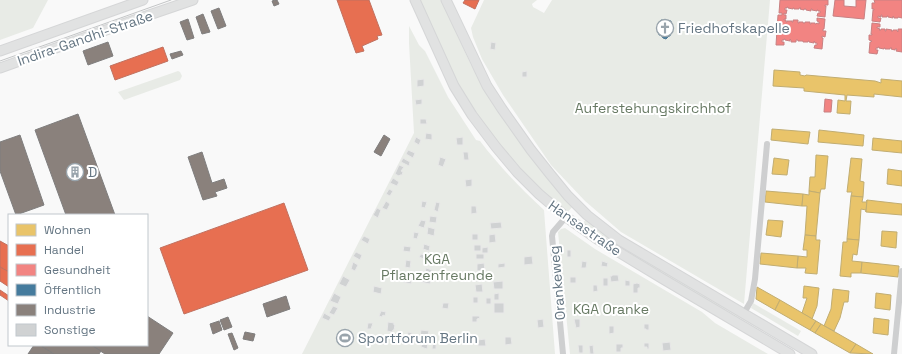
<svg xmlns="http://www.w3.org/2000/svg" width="902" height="354" viewBox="0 0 902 354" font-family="'Space Grotesk',sans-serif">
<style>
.green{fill:#e8ebe6}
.homes{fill:#e9c46a;stroke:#c1ad72}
.shops{fill:#e76f51;stroke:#c07160}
.health{fill:#f28482;stroke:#c88082}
.public{fill:#457b9d;stroke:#4f7a95}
.industry{fill:#8a817c;stroke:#7f7e7e}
.building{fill:#d0d2d3;stroke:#e8e8e8}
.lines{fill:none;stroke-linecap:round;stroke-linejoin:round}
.secondary-casing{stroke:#d5d6d7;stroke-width:11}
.minor{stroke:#cecfd0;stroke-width:6}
.secondary{stroke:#e1e2e2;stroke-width:9}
.tram{stroke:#c3c5c6;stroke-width:1}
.labels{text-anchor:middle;stroke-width:4;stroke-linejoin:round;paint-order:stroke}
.poi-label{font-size:14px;fill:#657683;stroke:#fff;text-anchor:start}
.street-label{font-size:14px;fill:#657683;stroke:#fff}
.park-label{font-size:14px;fill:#687a64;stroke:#fff}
</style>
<rect width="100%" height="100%" fill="#f9f9f9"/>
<g class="green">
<path d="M0,0H48L33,28L0,40Z"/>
<path d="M418,0H441L471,65L496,108L573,206L567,213L552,201L517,168L473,110L457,82L439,45Z"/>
<path d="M484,0H537L532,4L533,7L544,13L552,0H770L744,304L621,232L585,201L551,165L503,95L482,59L473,37L471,28Z"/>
<path d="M409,26L419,45L425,51L448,97L476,140L480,141C500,167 520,188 544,210L555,354H557H302L414,133L409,43Z"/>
<path d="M178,71L180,72L182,76L180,80L124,100L118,92Z"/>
<path d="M587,218L787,342L785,344L726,310L704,300L581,225Z"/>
<path d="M565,228L595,249L702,312L715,323L768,354H570L558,232L561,229Z"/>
<path d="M753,303L801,331L798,336L751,308Z"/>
</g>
<g class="homes">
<path d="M774,70L800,72V75L805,76L806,75L875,81L881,83V79L902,81V97L874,94V97L847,95L846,101H851L850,114L837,113L838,100L845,101V95L804,91V88L773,86Z"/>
<path d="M772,129L810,132L808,144L771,140Z"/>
<path d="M819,130L864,135L863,146L818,142Z"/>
<path d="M873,138L902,141V153L872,150Z"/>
<path d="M816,155L828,156L825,189H821L820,193L809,191L810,177H815Z"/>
<path d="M774,158L789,160L787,175L772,174Z"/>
<path d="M851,158L862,159L860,181L864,182L863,197L851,196L852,192H847Z"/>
<path d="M888,169L902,171V186L887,184Z"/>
<path d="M766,191L803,194L802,206L765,202Z"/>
<path d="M809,191L820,193L816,236L805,235L807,206H802L803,194L809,195Z"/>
<path d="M851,196L863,197L862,202H867V200L866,212V210L861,209L859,240L847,239Z"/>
<path d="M867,200L902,204V215L866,212Z"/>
<path d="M768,220L783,221L781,237L766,235Z"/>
<path d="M882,231L897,232L896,248L881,246Z"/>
<path d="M805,235L816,236V240H820L817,274L805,273L806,268H797L798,256L807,257V250H803Z"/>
<path d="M847,239L859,240L857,255L853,254L852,261L862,262L861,273H851V277L840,276L843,242H847Z"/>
<path d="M761,253L798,256L797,268L760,264Z"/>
<path d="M862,262L899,266L898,277L861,273Z"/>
<path d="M804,286L819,288L817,306L812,319L802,313L807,298H803Z"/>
<path d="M757,287L780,300L775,310L756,299Z"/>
<path d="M833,289L849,291L848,302H844L840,318L834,331L824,326L831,309Z"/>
<path d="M876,293L891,295L890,310L875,308Z"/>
<path d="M780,300L816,321L810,330L775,310Z"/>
<path d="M874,318L889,320L888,335L873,333Z"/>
<path d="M816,321L821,324L815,333L810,330Z"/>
<path d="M821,324L856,344L850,353L815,333Z"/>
<path d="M856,344L873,354L850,353Z"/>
</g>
<g class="shops">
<path d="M337,0H369L382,35L377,36L378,39L362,46L364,51L356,53Z"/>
<path d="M465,0H479L475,9L463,3Z"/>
<path d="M163,47L168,61L115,80L110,66Z"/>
<path d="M284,203L308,270L184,314L160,248Z"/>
<path d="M0,241L9,246V272L0,267Z"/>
<path d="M0,267L9,272V287L0,281Z"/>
<path d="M0,290L9,296V301L0,295Z"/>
</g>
<g class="health">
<path d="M780,0H828V5H825V6H826L825,17L817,16L818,13H820V11H818V10H817V11L812,10V9H811V11L806,10V9H804V10L800,9L801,8H799V9H794V8H793V9L788,8V7H787V8H785V10H787L786,14L784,13V15H786V19H784V20H786V22H787V21H792V22H793V20H798V23H799V22H803V23H805V22H810V24H811V23H815V24H816L817,23L819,24V22L817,21V18L825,19L824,29H823V31H826L825,37L822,36V38H823L822,49L814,48L815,45H817V43H815V42L814,41V43L809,42V41H808V42H803V41H798V40H796V42H791V40L790,39V41L785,40V39H784V40H782V42H784V45H776L778,15H782V13H779Z"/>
<path d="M835,0H844V6L856,7V0H866L864,19L833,16Z"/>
<path d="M874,0H902V18L898,17V18H894V17L893,16V18L888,17V16H887V17H882V15H881V17L878,16V18H881L880,22L872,21L873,10H874V9H872V3H875Z"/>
<path d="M872,23L880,24V27H877V28L880,29L879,30H881V29H885V31H886V29L892,30L891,31H893V30H897V31L898,32V29H902V52L896,51L897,49H895V50L891,49L892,48H890V49H885V48H884V49L879,48V47H878V48H876V50H878L877,54L869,53L870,42H871L872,41L869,40V35H872V34H871Z"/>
<path d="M825,99L832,100L831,112H824Z"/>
</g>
<path class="public" d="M661,20L671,21V29L670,36H669L666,39L663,38L661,35H659V26Z"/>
<g class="industry">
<path d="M275,0H277L279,4L274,6L272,1Z"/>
<path d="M219,8L226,26L218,29L211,11Z"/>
<path d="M203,14L210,32L202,34L196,17Z"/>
<path d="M188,19L194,38L187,40L180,22Z"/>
<path d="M108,42L113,56L88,65L83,51Z"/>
<path d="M181,51L183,55L172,59L170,54Z"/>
<path d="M78,114L115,215H66L35,130Z"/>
<path d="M20,135L44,205L16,215L0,171V142Z"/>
<path d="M384,135L390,139L381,156L374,152Z"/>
<path d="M202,152L212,183L224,179L227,188L215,192L217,196L203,200L188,157Z"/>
<path d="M286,296L290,309L267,317L263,304Z"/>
<path d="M147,316L173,333L159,354H105L91,345H147Z"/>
<path d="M228,317L232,327L224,330L220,320Z"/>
<path d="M219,321L222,330L213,334L210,324Z"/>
<path d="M245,332L255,334L253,341L243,339Z"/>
<path d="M232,333L238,348L234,350L228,334Z"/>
<path d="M34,345H40L54,354H28Z"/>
<path d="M40,345H91L101,351L99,354H54Z"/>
</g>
<g class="building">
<path d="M491,42L496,43L495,50L490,49Z"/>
<path d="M527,71V77H522V72Z"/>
<path d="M424,79V86L417,87V80Z"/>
<path d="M422,99V104L416,105L415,100Z"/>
<path d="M420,119H426L427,124H420Z"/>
<path d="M426,133L432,134V140L425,139Z"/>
<path d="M416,137L421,140L419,145L414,142Z"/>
<path d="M463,137V145H457L456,138Z"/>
<path d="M408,150L415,153L413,158L406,154Z"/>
<path d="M463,152H468L469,160H464Z"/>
<path d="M440,157L446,159L443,167L438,165Z"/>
<path d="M403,158L410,162L409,166L401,162Z"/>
<path d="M399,165L404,167L401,171L403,172L402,175H400L399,176L395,174Z"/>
<path d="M393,178L399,182L397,186L390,183Z"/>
<path d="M472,179V186L466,187L465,180Z"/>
<path d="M389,189L393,191L390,196L386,194Z"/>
<path d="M386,201L390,204L387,210L382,208Z"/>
<path d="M422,201L427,202L425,208L421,207Z"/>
<path d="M436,202L440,203L438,212L434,210Z"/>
<path d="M471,206H476L477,213L471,214Z"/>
<path d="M377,208L381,210L378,218L373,215Z"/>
<path d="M430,216L437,217L436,223L429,222Z"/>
<path d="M421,220L426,221L424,228L418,226Z"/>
<path d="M501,222L502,228L491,229L490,223Z"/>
<path d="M428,227L435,229L434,236L427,234Z"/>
<path d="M414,232L419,233L417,239L413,238Z"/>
<rect x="472" y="234" width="6" height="6"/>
<path d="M495,234L496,242L489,243V235Z"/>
<path d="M364,236L370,239L368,244L361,240Z"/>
<path d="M424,244L430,246L429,251L423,249Z"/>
<rect x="474" y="245" width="7" height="6"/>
<path d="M404,246L411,247L410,252L403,251Z"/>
<path d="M488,247V253H482V248Z"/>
<rect x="567" y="250" width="4" height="7"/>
<path d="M356,252L362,255L360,260L353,256Z"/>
<path d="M421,254L431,257L429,261L419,257Z"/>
<rect x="476" y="254" width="8" height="5"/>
<path d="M532,256L533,264L524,265V257Z"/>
<path d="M406,260L411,261L410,268L405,267Z"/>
<path d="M582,261L587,262L586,268H581Z"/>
<path d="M602,261L608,263L607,267L601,266Z"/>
<path d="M353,262L358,265L355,271L351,269Z"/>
<path d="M484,263L485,270L477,271V264Z"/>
<path d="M505,263V267L498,268V264Z"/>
<path d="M426,268L432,270L431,274L425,273Z"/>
<path d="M395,272L400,273L399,279L394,278Z"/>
<path d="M477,275H482L483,281L478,282Z"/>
<path d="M612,275H618L619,281L611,282L610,276H612Z"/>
<path d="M343,276L350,280L346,287L339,284Z"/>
<path d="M404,277L412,279L411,284L403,282Z"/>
<path d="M422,277L431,279L430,284L421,282Z"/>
<rect x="570" y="277" width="6" height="6"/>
<rect x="603" y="278" width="5" height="8"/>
<path d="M625,280L630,281V286H625Z"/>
<path d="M503,281V289H494L493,282Z"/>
<path d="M637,283L640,284V288H638V293H633V284Z"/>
<path d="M482,284L483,292H476L475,285Z"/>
<path d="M593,285H597L598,291L593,292Z"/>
<path d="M374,286L382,288L381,294L373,292Z"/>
<path d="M334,293L341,297L338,304L330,301Z"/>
<path d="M499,293V300H494V294Z"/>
<rect x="473" y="297" width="5" height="6"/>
<rect x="486" y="298" width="5" height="6"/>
<path d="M443,303H449L448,309L442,308Z"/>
<rect x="494" y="303" width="10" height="10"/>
<path d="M333,306L338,308L334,315L329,313Z"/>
<path d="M381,311L386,312L385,316L383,315L382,317L379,316Z"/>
<path d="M324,313L331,317L329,321L322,318Z"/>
<path d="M472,316H479L480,318L477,319V322H472Z"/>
<path d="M543,319L544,327L538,328L537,320Z"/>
<path d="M574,319H580V327L576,328Z"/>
<path d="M388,322L394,323V325H395L394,330H393L392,332L387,331Z"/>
<path d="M368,323H373L371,329H367Z"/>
<path d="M644,324H649V330H646V329H644Z"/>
<path d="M609,326H614V333L609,334Z"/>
<path d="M421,330L429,331L427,338L420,337Z"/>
<path d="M408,332L412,333L411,340L407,339Z"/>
<path d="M505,337H511L512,344L505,345Z"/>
<path d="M485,339L486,346H478V340Z"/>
<path d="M433,340L436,341V349H432Z"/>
<path d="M422,342L428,343L427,349L421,347Z"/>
<path d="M670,342L671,350L663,351L662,343Z"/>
<path d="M644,343H649V349H647V347H644Z"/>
<path d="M616,344H623V348H621V352H616Z"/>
<path d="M578,345H583V353H579Z"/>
<path d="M593,345L594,354H590L589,346Z"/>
</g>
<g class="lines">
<g class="secondary-casing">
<g id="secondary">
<path d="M415,0L454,86L472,115L496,147L517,172L539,194L566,217L597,239L663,279L790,354"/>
<path d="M446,0L487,86L502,109L531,150L550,174L568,196L587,215L619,240L812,354"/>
<path d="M0,51L143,0"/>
<path d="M0,68L117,26L193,0"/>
</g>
</g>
<g class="minor">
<path d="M744,313L751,301L755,279L767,144"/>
<path d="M563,354L552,236L553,232L566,217"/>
<path d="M894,354L902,271"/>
</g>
<use href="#secondary" class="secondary"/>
<path class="tram" d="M0,61L171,0"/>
</g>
<defs>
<g id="church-ring" transform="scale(0.9)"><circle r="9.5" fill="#fff" stroke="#99a4ac" stroke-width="1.5"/><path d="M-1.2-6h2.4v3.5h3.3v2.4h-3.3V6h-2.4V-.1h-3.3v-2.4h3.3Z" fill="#99a4ac"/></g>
<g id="building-ring" transform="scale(0.9)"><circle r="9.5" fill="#fff" stroke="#99a4ac" stroke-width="1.5"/><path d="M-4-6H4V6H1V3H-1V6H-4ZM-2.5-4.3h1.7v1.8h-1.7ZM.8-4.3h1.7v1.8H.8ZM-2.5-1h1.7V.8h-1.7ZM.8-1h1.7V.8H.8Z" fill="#99a4ac"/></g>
<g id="stadium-ring" transform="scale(0.9)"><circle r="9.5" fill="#fff" stroke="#99a4ac" stroke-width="1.5"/><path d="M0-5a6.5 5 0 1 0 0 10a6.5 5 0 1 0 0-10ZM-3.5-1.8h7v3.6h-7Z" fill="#99a4ac"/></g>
</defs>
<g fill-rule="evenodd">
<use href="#church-ring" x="665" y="28"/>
<use href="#building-ring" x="75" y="172"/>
<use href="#stadium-ring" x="345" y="338"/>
</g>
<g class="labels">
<g class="poi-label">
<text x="678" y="33">Friedhofskapelle</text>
<text x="88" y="177">D</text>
<text x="358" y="343">Sportforum Berlin</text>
</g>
<g class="street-label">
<text transform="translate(85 38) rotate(-19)" y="5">Indira-Gandhi-Straße</text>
<text transform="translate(585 228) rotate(35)" y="5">Hansastraße</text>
<text transform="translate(557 283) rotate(-95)" y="5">Orankeweg</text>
</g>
<g class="park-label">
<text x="653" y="113">Auferstehungskirchhof</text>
<text x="437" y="264">KGA<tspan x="437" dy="16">Pflanzenfreunde</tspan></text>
<text x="611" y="314">KGA Oranke</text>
</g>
</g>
<rect x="8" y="214" width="140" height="132" fill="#ffffff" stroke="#c1c8cd"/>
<rect x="16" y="224" width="20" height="12" fill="#e9c46a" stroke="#c1c8cd"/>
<text x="44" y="234" font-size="12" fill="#657683">Wohnen</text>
<rect x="16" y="244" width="20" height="12" fill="#e76f51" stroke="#c1c8cd"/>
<text x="44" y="254" font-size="12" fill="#657683">Handel</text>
<rect x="16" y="264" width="20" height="12" fill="#f28482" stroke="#c1c8cd"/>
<text x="44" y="274" font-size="12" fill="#657683">Gesundheit</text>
<rect x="16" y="284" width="20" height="12" fill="#457b9d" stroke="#c1c8cd"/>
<text x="44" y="294" font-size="12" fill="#657683">Öffentlich</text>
<rect x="16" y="304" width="20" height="12" fill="#8a817c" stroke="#c1c8cd"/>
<text x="44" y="314" font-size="12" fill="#657683">Industrie</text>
<rect x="16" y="324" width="20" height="12" fill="#d0d2d3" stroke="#c1c8cd"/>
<text x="44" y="334" font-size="12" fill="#657683">Sonstige</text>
</svg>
